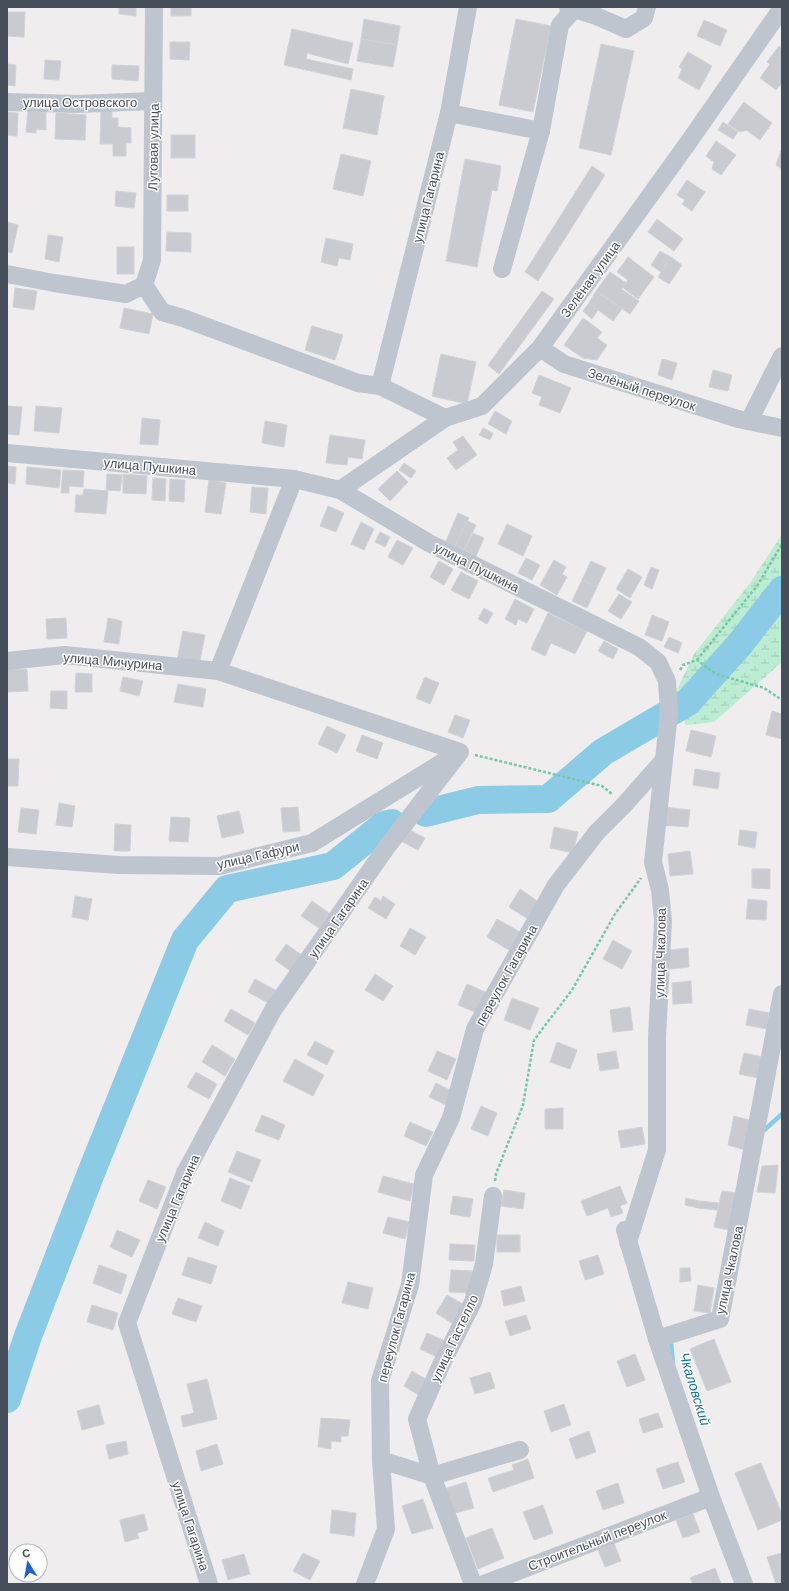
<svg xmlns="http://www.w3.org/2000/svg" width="789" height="1591" viewBox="0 0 789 1591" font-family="'DM Sans',sans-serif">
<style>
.wetland{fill:url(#wetland-marsh)}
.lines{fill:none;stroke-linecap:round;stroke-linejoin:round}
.stream{stroke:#8ccbe6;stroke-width:4.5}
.river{stroke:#8ccbe6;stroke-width:28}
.building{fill:#cacbd1;stroke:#d1d2d8}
.path{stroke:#76c7a7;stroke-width:2.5;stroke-dasharray:3 2;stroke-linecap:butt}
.minor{stroke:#bec5ce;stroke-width:18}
.labels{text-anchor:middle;stroke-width:3;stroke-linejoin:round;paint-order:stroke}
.street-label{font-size:13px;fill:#464e59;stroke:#fff}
.water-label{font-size:14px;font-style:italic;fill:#14749e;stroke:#fff}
</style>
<defs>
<pattern id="wetland-marsh" width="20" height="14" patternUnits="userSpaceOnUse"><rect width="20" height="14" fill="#bcecd3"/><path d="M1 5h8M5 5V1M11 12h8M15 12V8" fill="none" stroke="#a3ccb7"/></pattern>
</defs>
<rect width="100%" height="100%" fill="#efeded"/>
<path class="wetland" d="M782,534V662L714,722L686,725L675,694L694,654L750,583Z"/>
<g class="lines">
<g class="stream">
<path d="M762,1132L782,1114"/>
<path d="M673,1363L671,1342L674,1340"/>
</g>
<g class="river">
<path d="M426,813L478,800L548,799L603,752L688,702L740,644L782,590"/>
<path d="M7,1399L28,1336L91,1173L185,940L227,889L333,866L384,825L392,823"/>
</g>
</g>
<g class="building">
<path d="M119,7H136V16L119,14Z"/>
<rect x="171" y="7" width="20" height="9"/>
<path d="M7,12H25L24,37L7,36Z"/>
<path d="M364,19L400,26L397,45L361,39Z"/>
<path d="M516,19L551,26L533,112L499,105Z"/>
<path d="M704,20L727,30L720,46L697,36Z"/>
<path d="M292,29L353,43L348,64L307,53L306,59L353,69L351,80L284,65Z"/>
<path d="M361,39L397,45L393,67L357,61Z"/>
<path d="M170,42H190L189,60L170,59Z"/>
<path d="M601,44L634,51L611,155L579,148Z"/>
<path d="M779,46L782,48V83L776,90L760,78L770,64L767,62Z"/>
<path d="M688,52L712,66L699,90L678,78L682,69L679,67Z"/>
<path d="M45,60L61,61L59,80L44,79Z"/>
<path d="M7,64L16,65L15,86L7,85Z"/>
<path d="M112,65L139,66L138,81L112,79Z"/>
<path d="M351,89L384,96L377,135L343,128Z"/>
<path d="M744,102L772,123L760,140L746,130L740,132L728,124Z"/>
<path d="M28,111L46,112V130L36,129V133L26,132Z"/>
<path d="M101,111H112V118H118V127L131,128V143H126V156H113V144H100Z"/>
<path d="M7,112L18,113L17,136L7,135Z"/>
<path d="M56,113L86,115L85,140L55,139Z"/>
<path d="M723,122L738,132L733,139L718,130Z"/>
<rect x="171" y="135" width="24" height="23"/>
<path d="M716,141L736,155L721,175L712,169L714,162L706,156Z"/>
<path d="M782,148V169L776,165Z"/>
<path d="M341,154L371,161L363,196L333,189Z"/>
<path d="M465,159L501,166L497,191L492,190L477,267L446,261Z"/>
<path d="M592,166L605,175L538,281L525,272Z"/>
<path d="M687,180L705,192L692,211L682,204L685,200L677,195Z"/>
<path d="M116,191L136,193L134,208L115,206Z"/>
<rect x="167" y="195" width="21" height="16"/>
<path d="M657,219L683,239L674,251L648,232Z"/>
<path d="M7,222L18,225L12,253L7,252Z"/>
<path d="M167,232L191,233V252L166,251Z"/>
<path d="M48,235L63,237L59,262L45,259Z"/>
<path d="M326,238L353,244L350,260L339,258L337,266L321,262Z"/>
<rect x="117" y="247" width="17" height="27"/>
<path d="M660,251L671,257L661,272L651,265Z"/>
<path d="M628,257L654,277L638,299L622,287L628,280L617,272Z"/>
<path d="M671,257L682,265L669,284L658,277Z"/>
<path d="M610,272L626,283L621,289L639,301L630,314L596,291Z"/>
<path d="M15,288L37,291L34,310L13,307Z"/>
<path d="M542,291L554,299L499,374L488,365Z"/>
<path d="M596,291L622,309L613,321L589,303Z"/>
<path d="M589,303L598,310L592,319L583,311Z"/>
<path d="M124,308L153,314L149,334L120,328Z"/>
<path d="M583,318L602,332L597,338L607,345L597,360L583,358L564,345Z"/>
<path d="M312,326L343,335L335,360L305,350Z"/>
<path d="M441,354L476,362L467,404L432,396Z"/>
<path d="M662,359L677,363L672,380L658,375Z"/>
<path d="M713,370L732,375L728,391L709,387Z"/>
<path d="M539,375L571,388L560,413L539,405L542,397L532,393Z"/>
<path d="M7,406L22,407L19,435L7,434Z"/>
<path d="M36,406L62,408L59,433L34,431Z"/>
<path d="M495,411L512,421L506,434L488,424Z"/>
<path d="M142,418L160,420L158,445L140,444Z"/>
<path d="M265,421L287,425L284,447L262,443Z"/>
<path d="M483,428L493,433L490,440L479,435Z"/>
<path d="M330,435L365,440L362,459L348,457L347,465L326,463Z"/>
<path d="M463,436L477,455L456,470L447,458L458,450L453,442Z"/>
<path d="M404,463L416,471L411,478L399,470Z"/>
<path d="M7,466L16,467L15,484L7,483Z"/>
<path d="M27,467L61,470L59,488L26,484Z"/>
<path d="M63,470L84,471L83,487L69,486V493H61Z"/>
<path d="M397,471L408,482L390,501L378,489Z"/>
<path d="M107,474L122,475L120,491L106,490Z"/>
<path d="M123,474L147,476L146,494L123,493Z"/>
<path d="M153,478L166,479L165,501L152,500Z"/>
<path d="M170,479L185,480L184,502L169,501Z"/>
<path d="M209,480L226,483L221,514L205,512Z"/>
<path d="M252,487L268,488L266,514L250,512Z"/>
<path d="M84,489L108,491L106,514L75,512L76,495H83Z"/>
<path d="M328,506L344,513L336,532L320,526Z"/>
<path d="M458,513L469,518L455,546L446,541Z"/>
<path d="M467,521L476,525L464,550L455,546Z"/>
<path d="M361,522L374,529L364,550L351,544Z"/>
<path d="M507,524L532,536L523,556L498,544Z"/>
<path d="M380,532L390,537L385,547L375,542Z"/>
<path d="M473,533L484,538L476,556L464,550Z"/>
<path d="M397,540L413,548L403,565L388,557Z"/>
<path d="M526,558L540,565L532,580L518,573Z"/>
<path d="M554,560L566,567L562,574L567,577L557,595L540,585Z"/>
<path d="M439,561L453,569L444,585L430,577Z"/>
<path d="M591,561L606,568L597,587L582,580Z"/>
<path d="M651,567L659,570L652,589L644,585Z"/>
<path d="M628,569L642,577L630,598L616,589Z"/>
<path d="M461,572L478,581L469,599L451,590Z"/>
<path d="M582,580L597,587L587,608L572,601Z"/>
<path d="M619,594L632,602L621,619L608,611Z"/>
<path d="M515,599L534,609L527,623L518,619L516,625L505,619Z"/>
<path d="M484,608L493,613L487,624L478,619Z"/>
<path d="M548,613L587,631L575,654L551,643L545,656L531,649Z"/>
<path d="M652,615L669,622L662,641L645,635Z"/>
<path d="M66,618L67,638L47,639L46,619Z"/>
<path d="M108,618L122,621L119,644L104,642Z"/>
<path d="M183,631L205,635L199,665L177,660Z"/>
<path d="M669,637L682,643L678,653L664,647Z"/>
<path d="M604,641L618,649L613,659L598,651Z"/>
<path d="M7,669H27L28,691L7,692Z"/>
<path d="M76,673L92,674V692H75Z"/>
<path d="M123,677L143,681L139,696L120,691Z"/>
<path d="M425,677L439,683L430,704L416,698Z"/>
<path d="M178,684L206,689L203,707L174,702Z"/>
<path d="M51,691H67V709L50,708Z"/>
<path d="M772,711L782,714V739L766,735Z"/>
<path d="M455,715L470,720L463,738L448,732Z"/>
<path d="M327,726L346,735L337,753L318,744Z"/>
<path d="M691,730L716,736L711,757L686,751Z"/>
<path d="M362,735L383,743L377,759L356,751Z"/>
<path d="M7,759H19L18,786H7Z"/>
<path d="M695,769L720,773L718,789L693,785Z"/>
<path d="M59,803L75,806L72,827L56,825Z"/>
<path d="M298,807L300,831L283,832L281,808Z"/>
<path d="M662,807L690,810L688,827L660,825Z"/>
<path d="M21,808L39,810L36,834L18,832Z"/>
<path d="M239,811L244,833L222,838L217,816Z"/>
<path d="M171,817L190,818L188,842L169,841Z"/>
<path d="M115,824L131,825L130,851H114Z"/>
<path d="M554,827L578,832L573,853L550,848Z"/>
<path d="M408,829L425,838L418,850L401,841Z"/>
<path d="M740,830L757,832L755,848L738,845Z"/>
<path d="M690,851L693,874L670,876L668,854Z"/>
<path d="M752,869H770V889L752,888Z"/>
<path d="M520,889L539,902L528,919L509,907Z"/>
<path d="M75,896L92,899L88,920L72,917Z"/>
<path d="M383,896L395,904L386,919L368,908L375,897L381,901Z"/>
<path d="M748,899L767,901L766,920L746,919Z"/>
<path d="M312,901L329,913L319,928L301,916Z"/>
<path d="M497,919L520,932L509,950L487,937Z"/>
<path d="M410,928L426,937L415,955L400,946Z"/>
<path d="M613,940L632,951L622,969L603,959Z"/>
<path d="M286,944L303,956L292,972L275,960Z"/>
<path d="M688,948L689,967L670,969L669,950Z"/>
<path d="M375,974L393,986L383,1001L365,990Z"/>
<path d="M255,979L277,991L270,1004L248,992Z"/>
<path d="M691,981L692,1003L673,1004L672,983Z"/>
<path d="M467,984L490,994L482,1015L458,1005Z"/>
<path d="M512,998L539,1008L530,1030L504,1020Z"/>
<path d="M630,1007L633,1030L613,1032L610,1010Z"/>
<path d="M231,1009L255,1023L248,1035L224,1021Z"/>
<path d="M749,1009L769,1013L767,1029L746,1025Z"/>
<path d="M315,1041L334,1051L327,1065L307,1055Z"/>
<path d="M557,1042L577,1050L570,1069L550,1062Z"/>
<path d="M212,1045L235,1059L225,1076L202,1062Z"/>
<path d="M437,1051L456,1059L447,1080L428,1071Z"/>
<path d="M616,1051L619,1068L600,1071L597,1054Z"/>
<path d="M744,1053L763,1057L758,1078L739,1074Z"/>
<path d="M295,1059L324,1075L313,1096L283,1081Z"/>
<path d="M196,1072L217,1084L209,1099L187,1087Z"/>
<path d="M436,1083L452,1091L446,1105L429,1097Z"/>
<path d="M481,1106L497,1113L488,1136L471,1129Z"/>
<path d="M563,1108V1129H545V1109Z"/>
<path d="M262,1115L285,1125L279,1140L255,1131Z"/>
<path d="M734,1116L749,1120L745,1150L728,1145Z"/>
<path d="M410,1122L433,1132L426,1146L404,1136Z"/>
<path d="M642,1127L645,1144L621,1148L618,1131Z"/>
<path d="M237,1151L261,1160L252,1182L228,1172Z"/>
<path d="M778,1165L775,1193L757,1192L762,1166Z"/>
<path d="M383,1176L414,1184L410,1201L378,1192Z"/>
<path d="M230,1178L250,1186L241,1209L221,1201Z"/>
<path d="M148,1180L166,1187L157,1209L139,1201Z"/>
<path d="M620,1186L627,1203L620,1206L623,1213L611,1217L608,1208L587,1216L581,1201Z"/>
<path d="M504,1190L525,1193L523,1209L501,1206Z"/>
<path d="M722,1191L737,1193L729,1230L714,1227Z"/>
<path d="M453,1196L473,1199L470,1217L450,1214Z"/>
<path d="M686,1198L699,1201L698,1208L685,1205Z"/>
<path d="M699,1201L719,1203L717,1210L698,1208Z"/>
<path d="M388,1217L410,1222L405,1239L383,1233Z"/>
<path d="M205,1222L224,1231L218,1246L198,1238Z"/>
<path d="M117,1230L140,1240L132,1257L110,1247Z"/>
<rect x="497" y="1235" width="23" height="17"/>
<path d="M450,1244L475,1245L474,1261L449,1260Z"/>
<path d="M598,1255L604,1274L585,1280L579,1261Z"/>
<path d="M188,1257L217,1266L211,1284L182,1275Z"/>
<path d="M99,1265L127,1275L121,1294L93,1283Z"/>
<path d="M680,1268H690L691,1281L680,1282Z"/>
<path d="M451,1270L472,1271L471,1293L449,1292Z"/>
<path d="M348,1282L373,1288L368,1309L342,1303Z"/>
<path d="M698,1285L714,1288L710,1313L694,1311Z"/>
<path d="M521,1286L525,1301L504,1306L501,1291Z"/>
<path d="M447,1295L463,1304L452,1323L436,1313Z"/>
<path d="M178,1298L202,1306L196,1322L172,1314Z"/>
<path d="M92,1305L118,1313L113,1330L87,1322Z"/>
<path d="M526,1315L531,1329L510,1336L505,1321Z"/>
<path d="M427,1333L445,1341L437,1357L420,1349Z"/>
<path d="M714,1339L731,1382L707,1391L690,1349Z"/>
<path d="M635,1354L645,1380L627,1387L617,1361Z"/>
<path d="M412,1371L429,1381L420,1396L404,1386Z"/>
<path d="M490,1372L495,1388L475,1394L470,1378Z"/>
<path d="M207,1379L217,1419L183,1427L181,1416L194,1413L187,1384Z"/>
<path d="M564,1404L571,1425L551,1432L544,1411Z"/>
<path d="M99,1405L104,1424L82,1430L77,1411Z"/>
<path d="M658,1413L663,1427L643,1433L639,1419Z"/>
<path d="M321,1418L350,1420L348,1436H341V1442L331,1441V1449L318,1447Z"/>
<path d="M589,1431L596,1452L576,1459L569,1439Z"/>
<path d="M126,1441L128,1454L109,1459L106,1445Z"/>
<path d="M217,1444L223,1464L201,1471L196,1451Z"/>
<path d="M528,1459L534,1478L493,1492L488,1478L514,1470L512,1465Z"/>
<path d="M678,1462L685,1482L663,1489L656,1469Z"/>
<path d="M761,1463L782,1514V1520L758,1530L735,1473Z"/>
<path d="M466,1482L474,1508L452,1514L444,1489Z"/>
<path d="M618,1483L624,1503L603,1510L596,1491Z"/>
<path d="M423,1499L433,1528L412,1534L402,1506Z"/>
<path d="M543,1505L553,1533L534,1540L523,1512Z"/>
<path d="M332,1510L356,1513L354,1536L330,1533Z"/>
<path d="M144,1514L148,1530L137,1533L139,1538L125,1542L120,1520Z"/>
<path d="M693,1514L700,1532L683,1538L676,1520Z"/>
<path d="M492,1528L504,1558L478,1569L466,1538Z"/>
<path d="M614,1543L621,1561L605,1567L598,1550Z"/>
<path d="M303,1553L320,1561L310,1580L293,1571Z"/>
<path d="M782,1553V1584H776L767,1557Z"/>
<path d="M244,1554L250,1574L228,1580L222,1560Z"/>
<path d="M715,1568L721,1584H693L690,1578Z"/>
</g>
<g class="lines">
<g class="path">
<path d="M697,660L757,586L782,544"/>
<path d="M680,670L683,665L697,660L716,674L764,688L782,700"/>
<path d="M475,755L602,786L612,794"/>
<path d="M495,1181L496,1174L523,1105L534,1040L572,990L615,914L641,878"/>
</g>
<g class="minor">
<path d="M568,7L596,16L626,29L644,18L647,7"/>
<path d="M7,102L77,104L153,101"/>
<path d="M449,113L541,131"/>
<path d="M502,269L541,131L560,25L576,7"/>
<path d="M7,274L54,283L126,294L144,285L162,312L183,318L358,383L380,386L445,418"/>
<path d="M144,285L152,260L154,7"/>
<path d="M540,348L564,364L738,419L782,428"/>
<path d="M380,386L449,113L468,7"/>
<path d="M749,421L782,356"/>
<path d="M7,453L294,479L218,671"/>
<path d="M294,479L340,490L429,543L639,647L658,662L667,681L669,713L653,862L660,890L663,921L657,1037V1150L628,1242"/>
<path d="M340,490L445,418L482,406L540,348L688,143L782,8"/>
<path d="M7,661L65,655L218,671L460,752L386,848L273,1010L185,1173L127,1323L209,1584"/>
<path d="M7,857L119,865L219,866L312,843L451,757"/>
<path d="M493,1196L484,1264L473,1302L441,1365L417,1419L432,1476L520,1450"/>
<path d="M625,1230L657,1339L711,1497L744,1584"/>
<path d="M657,1339L720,1319L782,994"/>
<path d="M381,1460L432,1476L473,1584"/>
<path d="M365,1584L386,1529L381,1460L380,1381L410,1285L424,1175L451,1118L475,1029L556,885L597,832L625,804L663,761"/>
<path d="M484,1584L711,1497"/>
</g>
</g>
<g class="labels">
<g class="street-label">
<text x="80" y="107">улица Островского</text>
<text transform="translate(153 147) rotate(-89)" y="5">Луговая улица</text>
<text transform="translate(428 197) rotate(-76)" y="5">улица Гагарина</text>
<text transform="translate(590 279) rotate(-54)" y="5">Зелёная улица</text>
<text transform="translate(642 389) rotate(18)" y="5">Зелёный переулок</text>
<text transform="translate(150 466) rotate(5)" y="5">улица Пушкина</text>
<text transform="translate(477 567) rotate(27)" y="5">улица Пушкина</text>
<text transform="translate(113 661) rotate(5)" y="5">улица Мичурина</text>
<text transform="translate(258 855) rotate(-13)" y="5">улица Гафури</text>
<text transform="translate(338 918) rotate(-55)" y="5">улица Гагарина</text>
<text transform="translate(660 953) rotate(-89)" y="5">улица Чкалова</text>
<text transform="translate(506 975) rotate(-61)" y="5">переулок Гагарина</text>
<text transform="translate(177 1198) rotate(-67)" y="5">улица Гагарина</text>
<text transform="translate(729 1270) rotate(-78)" y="5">улица Чкалова</text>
<text transform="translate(396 1327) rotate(-75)" y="5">переулок Гагарина</text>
<text transform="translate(454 1338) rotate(-65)" y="5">улица Гастелло</text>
<text transform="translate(191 1526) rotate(72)" y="5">улица Гагарина</text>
<text transform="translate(597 1540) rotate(-21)" y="5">Строительный переулок</text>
</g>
<g class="water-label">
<text transform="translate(695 1389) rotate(73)" y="5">Чкаловский</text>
</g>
</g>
<rect width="789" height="1591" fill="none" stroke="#464e59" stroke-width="16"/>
<g transform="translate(28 1563) rotate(349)"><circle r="19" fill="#ffffff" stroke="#b5b8bd"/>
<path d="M0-3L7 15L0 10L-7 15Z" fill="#225fd4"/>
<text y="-6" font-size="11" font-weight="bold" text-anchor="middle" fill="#464e59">С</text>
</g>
</svg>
